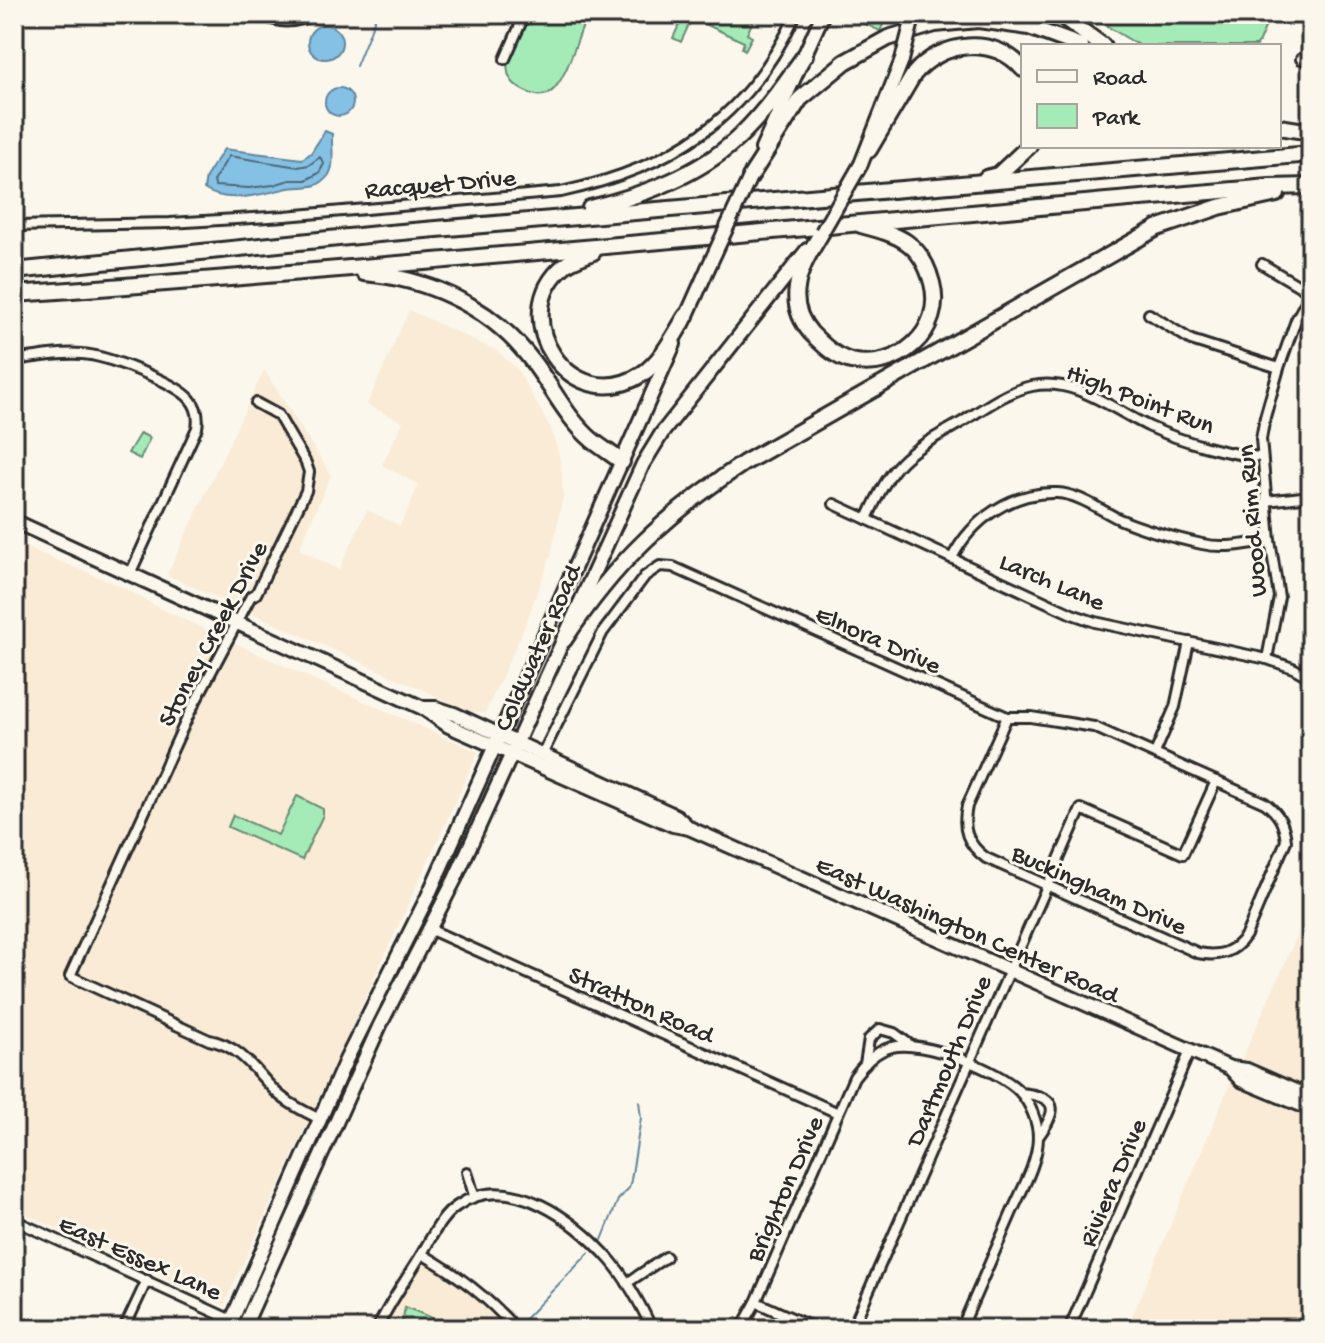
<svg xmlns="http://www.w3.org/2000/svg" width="1325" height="1343" viewBox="0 0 1325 1343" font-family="'Gochi Hand',sans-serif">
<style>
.built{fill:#f9ebd6}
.green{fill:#a4ebb8;stroke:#688b72;stroke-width:2}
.water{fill:#85c1e5;stroke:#61859b;stroke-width:2}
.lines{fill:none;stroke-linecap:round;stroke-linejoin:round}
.shore{stroke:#4f6775;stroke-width:2}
.stream{stroke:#61859b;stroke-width:2}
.street-casing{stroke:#2b2b2b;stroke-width:14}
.primary-casing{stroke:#2b2b2b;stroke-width:18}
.highway-casing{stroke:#2b2b2b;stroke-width:20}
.street{stroke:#fbf7ec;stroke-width:8}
.primary{stroke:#fbf7ec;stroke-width:12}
.highway{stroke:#fbf7ec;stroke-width:14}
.primary-bridge-casing{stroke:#2b2b2b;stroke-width:18;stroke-linecap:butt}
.primary-bridge{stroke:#fbf7ec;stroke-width:12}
.labels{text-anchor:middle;stroke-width:6;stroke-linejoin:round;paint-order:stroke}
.street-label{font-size:26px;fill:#2b2b2b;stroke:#fbf7ec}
</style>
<rect width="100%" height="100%" fill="#fbf7ec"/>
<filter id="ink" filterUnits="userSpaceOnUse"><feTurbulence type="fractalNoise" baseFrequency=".0125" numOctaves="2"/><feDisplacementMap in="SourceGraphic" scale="16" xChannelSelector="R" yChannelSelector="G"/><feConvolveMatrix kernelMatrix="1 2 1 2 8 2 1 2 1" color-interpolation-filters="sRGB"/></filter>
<g filter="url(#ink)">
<g class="built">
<path d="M409,310L497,351L517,369L551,429L561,462L563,496L551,555L522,633L485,713L472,712L167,575L264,370L331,475L299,549L339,570L367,510L400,526L419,485L382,465L403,422L367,405Z"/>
<path d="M14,543L125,588L155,606L302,674L478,752L224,1305L14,1209Z"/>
<path d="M1311,905V1091L1240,1063Z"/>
<path d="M1232,1079L1311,1114V1329H1127Z"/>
<path d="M422,1254L450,1271L516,1329H377Z"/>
</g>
<g class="green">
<path d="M530,14H583V26C575,45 568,72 555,88C549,95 541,97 532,94C486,78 516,44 530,14Z"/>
<path d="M684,14H756L747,34L752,37L745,50L742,48L744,42L692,18L681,42L673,38Z"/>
<path d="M844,14H888L880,31Z"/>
<path d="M1087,14H1271L1257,46H1140Z"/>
<path d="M140,433L150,438L140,459L128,453Z"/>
<path d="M494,762L463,832L454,868L440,894L447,866Z"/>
<path d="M297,796L323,809V815L302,860L228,827L233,815L278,835Z"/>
<path d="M405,1307L430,1317L448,1329H401Z"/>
</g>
<g class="water">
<circle cx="325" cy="42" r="17"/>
<circle cx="339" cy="102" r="14"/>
<path d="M325,131L332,134C331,146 336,165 328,176C316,191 303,185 288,188C264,194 226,205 204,189L206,177L224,149L302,159L311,153Z"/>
</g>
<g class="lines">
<path class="shore" d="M229,156L298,167L309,165L320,157L324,164L319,173L306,180H290L273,185L249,188L215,186L214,180Z"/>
<g class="stream">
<path d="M356,66L377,14"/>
<path d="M602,1240L618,1200L629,1188L631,1180L641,1118L639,1101"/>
<path d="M522,1322L589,1253"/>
</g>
<g class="street-casing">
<g id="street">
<path d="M258,14C279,23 293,25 314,14"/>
<path d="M505,59L525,14"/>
<path d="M1301,59L1311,53"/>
<path d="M14,226L170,223L285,216L561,192C671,168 748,119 796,14"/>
<path d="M1262,264L1311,293"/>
<path d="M1149,314L1191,340L1279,368"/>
<path d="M14,360C36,357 60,352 82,354C105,355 175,382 190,399C197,407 199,417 197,428L130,574"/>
<path d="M256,403L278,415L306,463L309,472L306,491L256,594L251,596L189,714L70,976L209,1040C241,1046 255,1071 277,1093C289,1104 305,1112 320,1119"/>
<path d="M1266,501L1311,496"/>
<path d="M834,504L1072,614L1095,622L1267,659L1293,668L1311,678"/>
<path d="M867,519C894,458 906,454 962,422C983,409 1007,391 1032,386C1076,377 1113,410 1150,427C1181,441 1229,455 1262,457"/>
<path d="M952,558C972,519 1012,491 1057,493C1079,494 1100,510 1119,519C1145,530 1175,538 1202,544C1225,549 1247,544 1270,540"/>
<path d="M1267,659L1279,597L1270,540L1261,439L1265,417L1279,368L1296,320L1311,292"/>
<path d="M1155,753L1175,707L1189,642"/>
<path d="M542,755L603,632L645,576L660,566L673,567L1007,717H1031L1094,727L1265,803C1279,814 1284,823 1286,841L1246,935C1234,953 1219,957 1198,953L986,858C967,844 962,829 967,806L1007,717"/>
<path d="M429,929L838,1113"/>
<path d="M865,1064L869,1039L880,1029L894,1033L909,1044"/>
<path d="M1021,1093C1058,1097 1059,1109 1038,1137"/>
<path d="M467,1172L474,1195"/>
<path d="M14,1220L251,1329"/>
<path d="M422,1254C460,1276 486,1296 516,1329"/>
<path d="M627,1283L666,1257"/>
<path d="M756,1302L816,1329"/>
<path d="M124,1329L147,1280"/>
<path d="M377,1329C389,1303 406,1280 421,1255C431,1239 440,1217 457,1206C509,1169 576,1221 611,1261C628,1281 641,1305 652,1329"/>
<path d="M741,1329L756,1302L854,1077C864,1064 875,1051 892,1047C922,1039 1000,1070 1020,1092C1030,1103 1038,1122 1038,1137C1038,1162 1022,1189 1012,1212C995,1251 978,1290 961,1329"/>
<path d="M852,1329L1081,809L1183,854L1216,781"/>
<path d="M1069,1329L1190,1051"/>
</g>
</g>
<g class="primary-casing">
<g id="primary">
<path d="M762,149L823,14"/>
<path d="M861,164L902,60"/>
<path d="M683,324L708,268"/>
<path d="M14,521L423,708L449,726L673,825L689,828L1230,1068L1247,1070L1311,1098"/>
<path d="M423,708H436L454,714L676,816L688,827"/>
<path d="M1230,1068L1241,1080L1311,1109"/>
<path d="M228,1329L346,1060L428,896L674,344"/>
<path d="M243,1329L380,1025L455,879L643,464L662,433L807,250"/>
</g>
</g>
<g class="highway-casing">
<g id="highway">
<path d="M1059,14L1103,46"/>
<path d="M1279,127L1311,132"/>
<path d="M869,150L914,74C941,41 995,35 1023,69"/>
<path d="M750,177L800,99L845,62L888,38L935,24L978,20L1029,27L1081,46"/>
<path d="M986,178L998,175L1029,146"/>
<path d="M590,208C645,195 703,174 743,133C767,109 786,82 805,55"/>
<path d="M822,232C812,249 799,268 797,288C794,306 800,320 811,333C822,344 835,357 851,361C897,372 945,331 932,283C921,241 898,235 861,225"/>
<path d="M593,252C584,256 573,259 565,265C503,316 571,420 642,374C662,361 674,335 686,316"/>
<path d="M14,271L378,234L1311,154"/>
<path d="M364,273C425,278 485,304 525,352C549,380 564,416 592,440C602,448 612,454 622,462"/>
<path d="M14,294C433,265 851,222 1270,187L1311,186"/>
<path d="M564,640C615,562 667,514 744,463L1157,228L1219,207L1277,194"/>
</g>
</g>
<use href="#street" class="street"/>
<use href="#primary" class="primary"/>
<use href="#highway" class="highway"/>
<g class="primary-bridge-casing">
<g id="primary-bridge">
<path d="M902,60L914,14"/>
<path d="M822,232L861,164"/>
<path d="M708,268L750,177"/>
</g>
</g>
<use href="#primary-bridge" class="primary-bridge"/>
</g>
</g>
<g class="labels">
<g class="street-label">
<text transform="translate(440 182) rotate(-5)" y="9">Racquet Drive</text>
<text transform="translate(1141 397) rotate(21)" y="9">High Point Run</text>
<text transform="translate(1250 521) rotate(-95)" y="9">Wood Rim Run</text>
<text transform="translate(1053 580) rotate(23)" y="9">Larch Lane</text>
<text transform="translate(211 633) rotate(-62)" y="9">Stoney Creek Drive</text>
<text transform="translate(879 638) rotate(24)" y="9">Elnora Drive</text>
<text transform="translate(536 647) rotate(-66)" y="9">Coldwater Road</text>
<text transform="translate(1100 888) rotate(24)" y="9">Buckingham Drive</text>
<text transform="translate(968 928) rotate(24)" y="9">East Washington Center Road</text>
<text transform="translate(642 1003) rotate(24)" y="9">Stratton Road</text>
<text transform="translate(947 1060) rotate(-67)" y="9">Dartmouth Drive</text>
<text transform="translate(1111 1182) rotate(-67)" y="9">Riviera Drive</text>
<text transform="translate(783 1188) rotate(-66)" y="9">Brighton Drive</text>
<text transform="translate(141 1256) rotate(24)" y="9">East Essex Lane</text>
</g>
</g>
<rect width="1325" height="1343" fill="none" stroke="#fbf7ec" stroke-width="48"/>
<rect x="24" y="24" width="1277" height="1295" fill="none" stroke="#2b2b2b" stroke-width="3" filter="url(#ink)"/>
<rect x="1021" y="44" width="260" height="104" fill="#fbf7ec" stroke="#a8a59f" stroke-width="2"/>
<rect x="1037" y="70" width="40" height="12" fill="#fbf7ec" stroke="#a8a59f" stroke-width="2"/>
<text x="1093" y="84" font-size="24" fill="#2b2b2b">Road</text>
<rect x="1037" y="104" width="40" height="24" fill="#a4ebb8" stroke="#a8a59f" stroke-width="2"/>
<text x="1093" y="124" font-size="24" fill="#2b2b2b">Park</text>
</svg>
